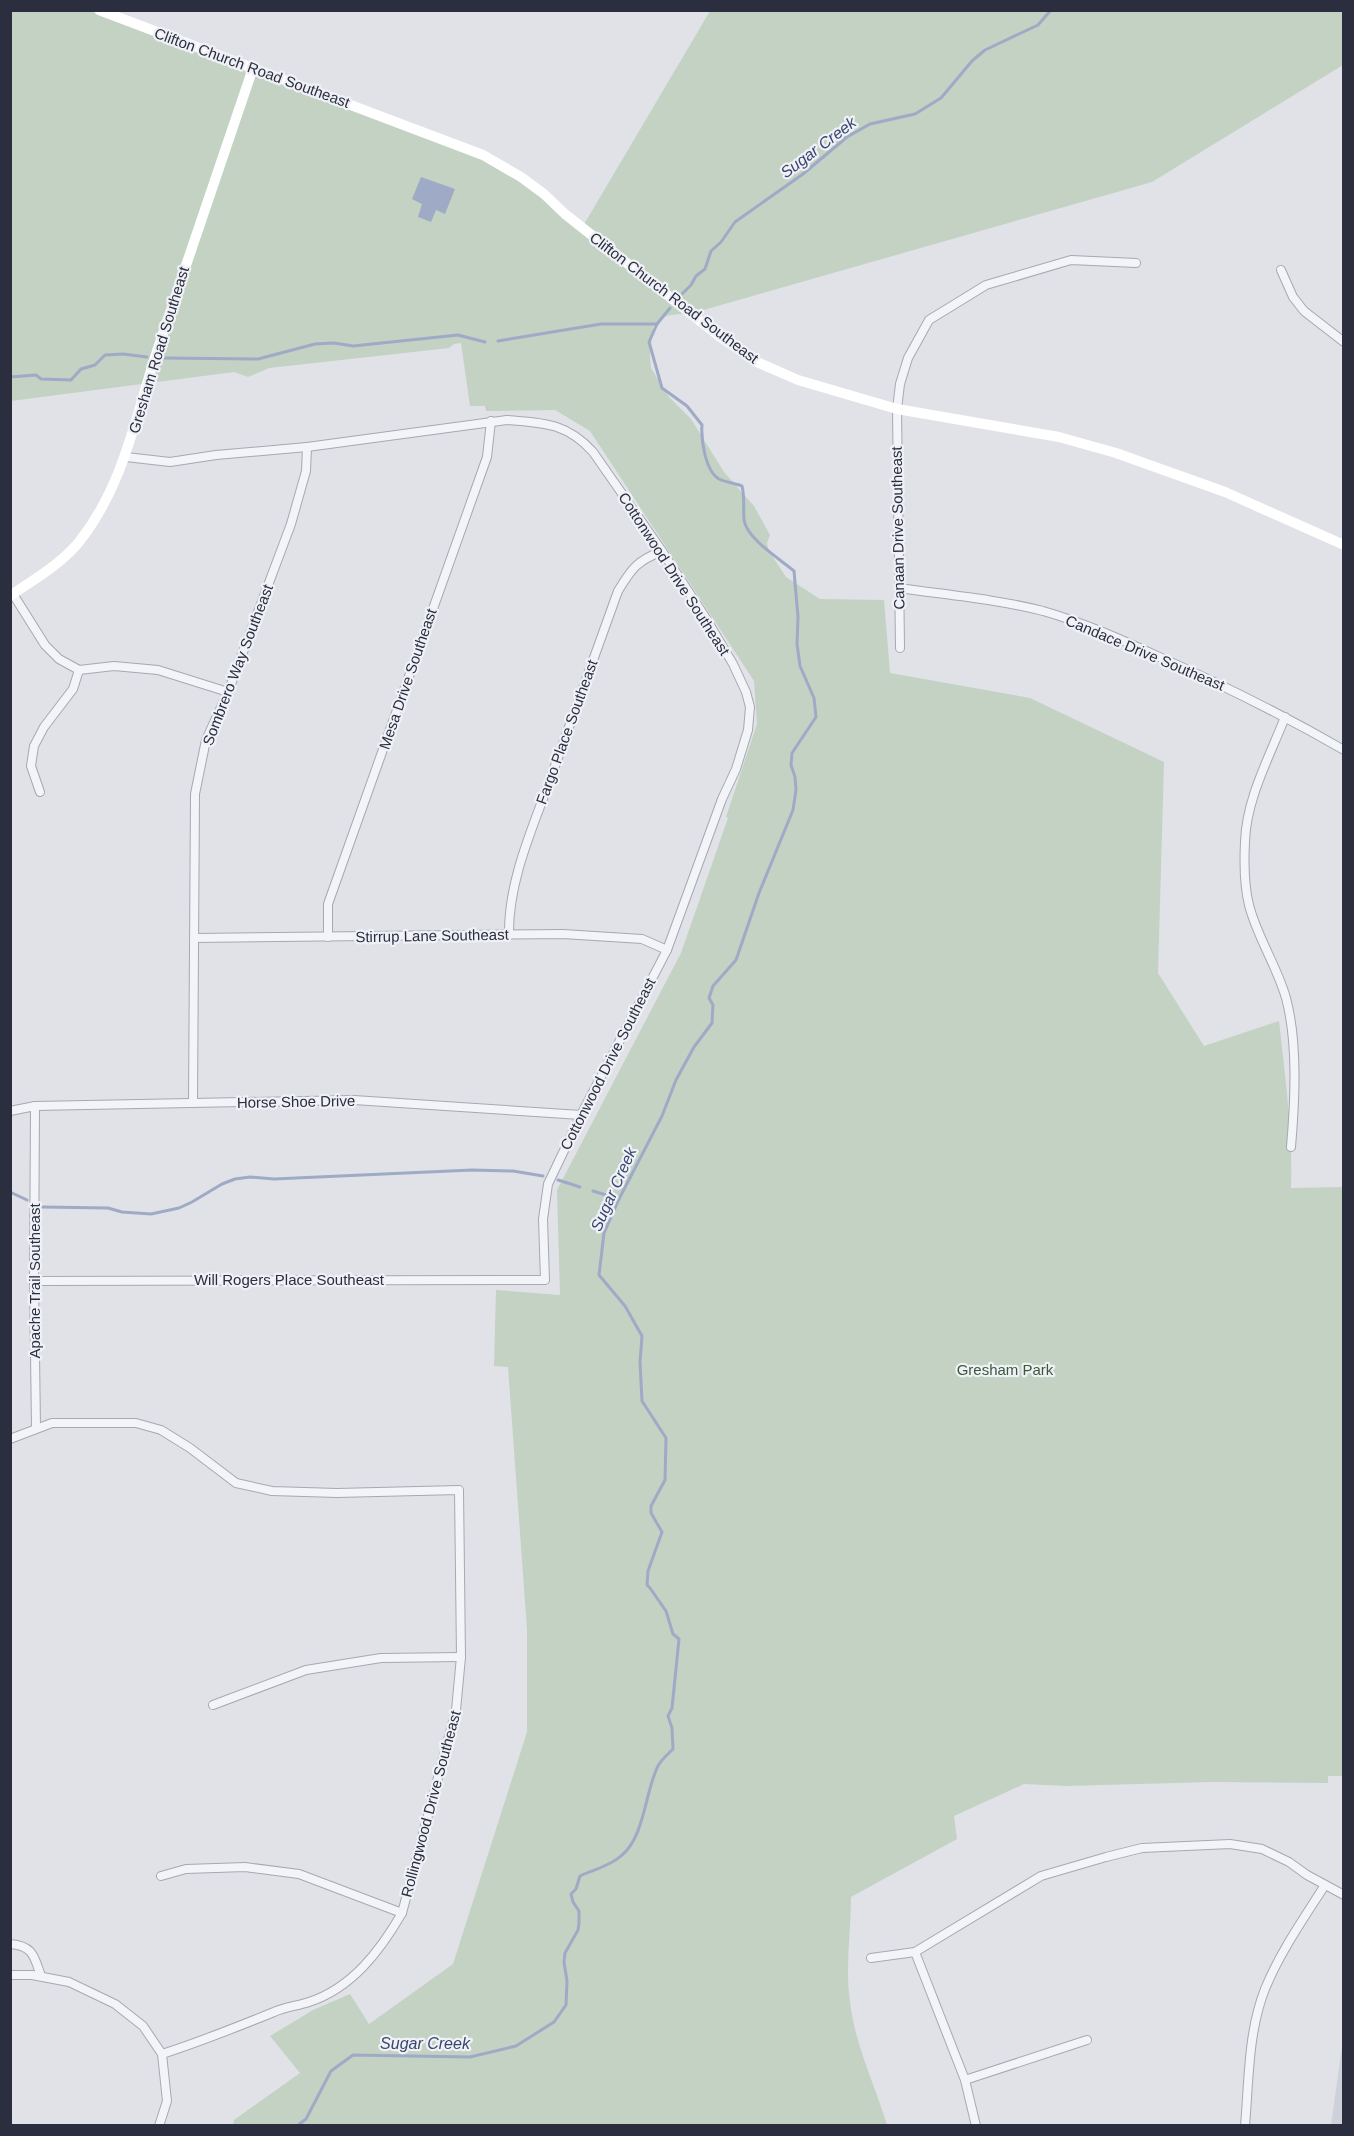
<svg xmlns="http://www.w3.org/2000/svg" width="1354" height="2136" viewBox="0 0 1354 2136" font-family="Arial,sans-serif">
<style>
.built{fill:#cfd1da}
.green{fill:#c3d2c3}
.water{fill:#9faac6}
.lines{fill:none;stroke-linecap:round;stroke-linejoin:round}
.stream{stroke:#9faac6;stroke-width:3}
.street-casing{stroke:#a6a8b2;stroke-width:10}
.street{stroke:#f3f4f7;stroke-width:8}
.secondary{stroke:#fff;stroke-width:10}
.labels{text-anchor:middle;stroke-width:4.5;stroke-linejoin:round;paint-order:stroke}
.street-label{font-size:15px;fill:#2a2e3f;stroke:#f0f1f6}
.park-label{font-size:15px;fill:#395939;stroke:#f0f1f6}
.water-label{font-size:16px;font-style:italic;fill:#38466f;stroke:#f0f1f6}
</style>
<rect width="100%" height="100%" fill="#e1e2e8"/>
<path class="built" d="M1342,2047L1343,2125H1331Z"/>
<path class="green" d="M109,10L501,162L583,226L710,11H1343V65L1152,182L700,311L666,316L653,327L650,356L651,368L669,397L691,419L724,472L754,506L770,535L767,543L769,551L786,577L820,599L884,600L890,673L1030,698L1164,762L1158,973L1204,1046L1279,1021C1285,1076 1293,1132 1291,1188L1343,1187V1776H1328V1783L1211,1782L1066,1786L1024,1784L954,1816L957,1839L851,1897C851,1932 845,1967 850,2002C855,2045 875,2085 887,2125H233L234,2120L300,2073L270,2036L313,2010L350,1994L369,2024L453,1964L527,1732V1629L508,1367L494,1366L496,1290L560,1295L557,1190L681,953L728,818L726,817L757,724L754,681L590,431L555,410L486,411L485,406H470L461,343L454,344L449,348L269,368L248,377L234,372L11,401L10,11Z"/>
<path class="water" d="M421,177L455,189L445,214L436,210L431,222L418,217L422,204L412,199Z"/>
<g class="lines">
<g class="stream">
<path d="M681,295L691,285L696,276L705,269L711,251L721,242L735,222L803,174L847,137L870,124L915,114L941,98L972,61L985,50L1038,25L1051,10"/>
<path d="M498,341L601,324H657"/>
<path d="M164,358L258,359L315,344L334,343L353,346L458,335L485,342"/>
<path d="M10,377L36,375L41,379L71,380L81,369L95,365L105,355L123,354L147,357"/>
<path d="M558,1180L580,1187"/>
<path d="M593,1191L619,1199"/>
<path d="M10,1192L27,1200"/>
<path d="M42,1207L108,1208L122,1212L151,1214L179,1208L192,1202L222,1184L235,1179L250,1177L274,1179L472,1170L513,1171L543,1176"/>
<path d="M297,2126L306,2119L331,2071L353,2055L470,2057L516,2046L554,2022L566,2005L567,1981L564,1962L565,1953L578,1930L579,1923V1911L573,1902L571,1894L576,1889L580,1876C593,1870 610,1866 621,1856C645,1837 645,1791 658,1766C661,1760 668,1754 673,1749L672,1728L668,1716L672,1708L679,1639L673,1634L666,1611L650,1588L647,1585L648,1571L662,1532L651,1513V1506L665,1480L666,1438L642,1401L640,1362L642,1336L625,1306L599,1275L604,1233L619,1199L662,1116L676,1080L694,1047L712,1023L713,1005L709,998L713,986L736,960L759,893L793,810L796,790L795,777L791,765L792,753L816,717L814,698L800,666L797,644L798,617L794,571C780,559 747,539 744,520C743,508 745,498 742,486C734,483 725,482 719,479C705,471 701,439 702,425L687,406L662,388L649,342L657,324L670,308"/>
</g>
<g class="street-casing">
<g id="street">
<path d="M1281,270L1293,297L1304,311L1344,342"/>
<path d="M899,588C947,595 996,599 1043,611C1082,622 1120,639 1157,656C1221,684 1283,715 1344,750"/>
<path d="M13,594L45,645L59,659L79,670L114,666L158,670L228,692"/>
<path d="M900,648L897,409L900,384L908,358L929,320L986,285L1071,260L1136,263"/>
<path d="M1285,717C1270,756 1246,799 1245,842C1244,862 1244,885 1249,905C1257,937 1277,966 1286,998C1298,1043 1295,1101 1291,1147"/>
<path d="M40,792L31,766L34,746L44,727L73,689L79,670"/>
<path d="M509,935C508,881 533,827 551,777C573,715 596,653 618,591C632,568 637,561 662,551"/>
<path d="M328,937V904L487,457L491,421"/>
<path d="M195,938L563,934L642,939L667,950"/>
<path d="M193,1103L195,794L206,740L228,692L291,524L306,471L307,447"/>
<path d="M35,1106L34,1281L36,1428"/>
<path d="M10,1111L35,1106L354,1100L581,1115"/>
<path d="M34,1281L545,1280L543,1219L548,1184L581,1115L667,950L722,799L736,769L748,730L750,707L746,692L733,664L707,620L662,551L593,452C567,423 544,423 507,420L307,447L216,455L170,462L126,457"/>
<path d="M10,1439L52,1423H136L161,1430L190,1448L236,1483L272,1491L337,1493L459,1490L461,1657L456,1710L402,1913C380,1951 352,1988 309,2002C297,2006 285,2007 274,2012C237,2027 200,2042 162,2054"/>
<path d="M213,1705L306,1670L381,1658L461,1657"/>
<path d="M161,1876L186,1869L245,1867L299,1874L402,1913"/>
<path d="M10,1944C34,1946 34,1957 41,1976"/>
<path d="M915,1952L965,2080L976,2126"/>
<path d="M871,1958L915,1952L1041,1876L1106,1857L1142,1848L1230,1844L1262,1849L1289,1862L1307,1875L1344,1895"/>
<path d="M10,1975H32L69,1982L115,2004L143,2026L162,2054L167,2101L159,2126"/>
<path d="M965,2080L1087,2040"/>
<path d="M1245,2126C1249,2080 1248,2032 1265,1989C1280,1952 1304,1918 1325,1885"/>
</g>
</g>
<use href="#street" class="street"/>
<g class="secondary">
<path d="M99,10L483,155L521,177L544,194L565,214L719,336L759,363L798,380L897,409L1059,437L1116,453L1225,492L1344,545"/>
<path d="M10,596C33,580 61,564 79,542C125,484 136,413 159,345C190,252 222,160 253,68"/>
</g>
</g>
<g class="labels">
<g class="street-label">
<text transform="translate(252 68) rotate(20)" y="5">Clifton Church Road Southeast</text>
<text transform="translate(674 298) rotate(37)" y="5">Clifton Church Road Southeast</text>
<text transform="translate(159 350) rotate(-73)" y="5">Gresham Road Southeast</text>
<text transform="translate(898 528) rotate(-91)" y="5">Canaan Drive Southeast</text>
<text transform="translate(674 574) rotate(57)" y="5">Cottonwood Drive Southeast</text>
<text transform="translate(1145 653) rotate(23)" y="5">Candace Drive Southeast</text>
<text transform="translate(238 665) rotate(-69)" y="5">Sombrero Way Southeast</text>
<text transform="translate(408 679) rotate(-71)" y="5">Mesa Drive Southeast</text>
<text transform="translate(567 732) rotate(-70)" y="5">Fargo Place Southeast</text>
<text transform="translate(432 936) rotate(-1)" y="5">Stirrup Lane Southeast</text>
<text transform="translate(608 1064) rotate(-63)" y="5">Cottonwood Drive Southeast</text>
<text transform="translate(296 1102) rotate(-1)" y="5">Horse Shoe Drive</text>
<text x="289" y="1285">Will Rogers Place Southeast</text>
<text transform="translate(35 1281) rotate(-90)" y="5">Apache Trail Southeast</text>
<text transform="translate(431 1804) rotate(-75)" y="5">Rollingwood Drive Southeast</text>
</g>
<g class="park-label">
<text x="1005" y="1375">Gresham Park</text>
</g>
<g class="water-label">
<text transform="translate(818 147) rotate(-37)" y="6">Sugar Creek</text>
<text transform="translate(613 1189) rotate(-66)" y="6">Sugar Creek</text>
<text x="425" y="2049">Sugar Creek</text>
</g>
</g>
<rect width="1354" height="2136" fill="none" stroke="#2a2e3f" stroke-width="24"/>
</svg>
